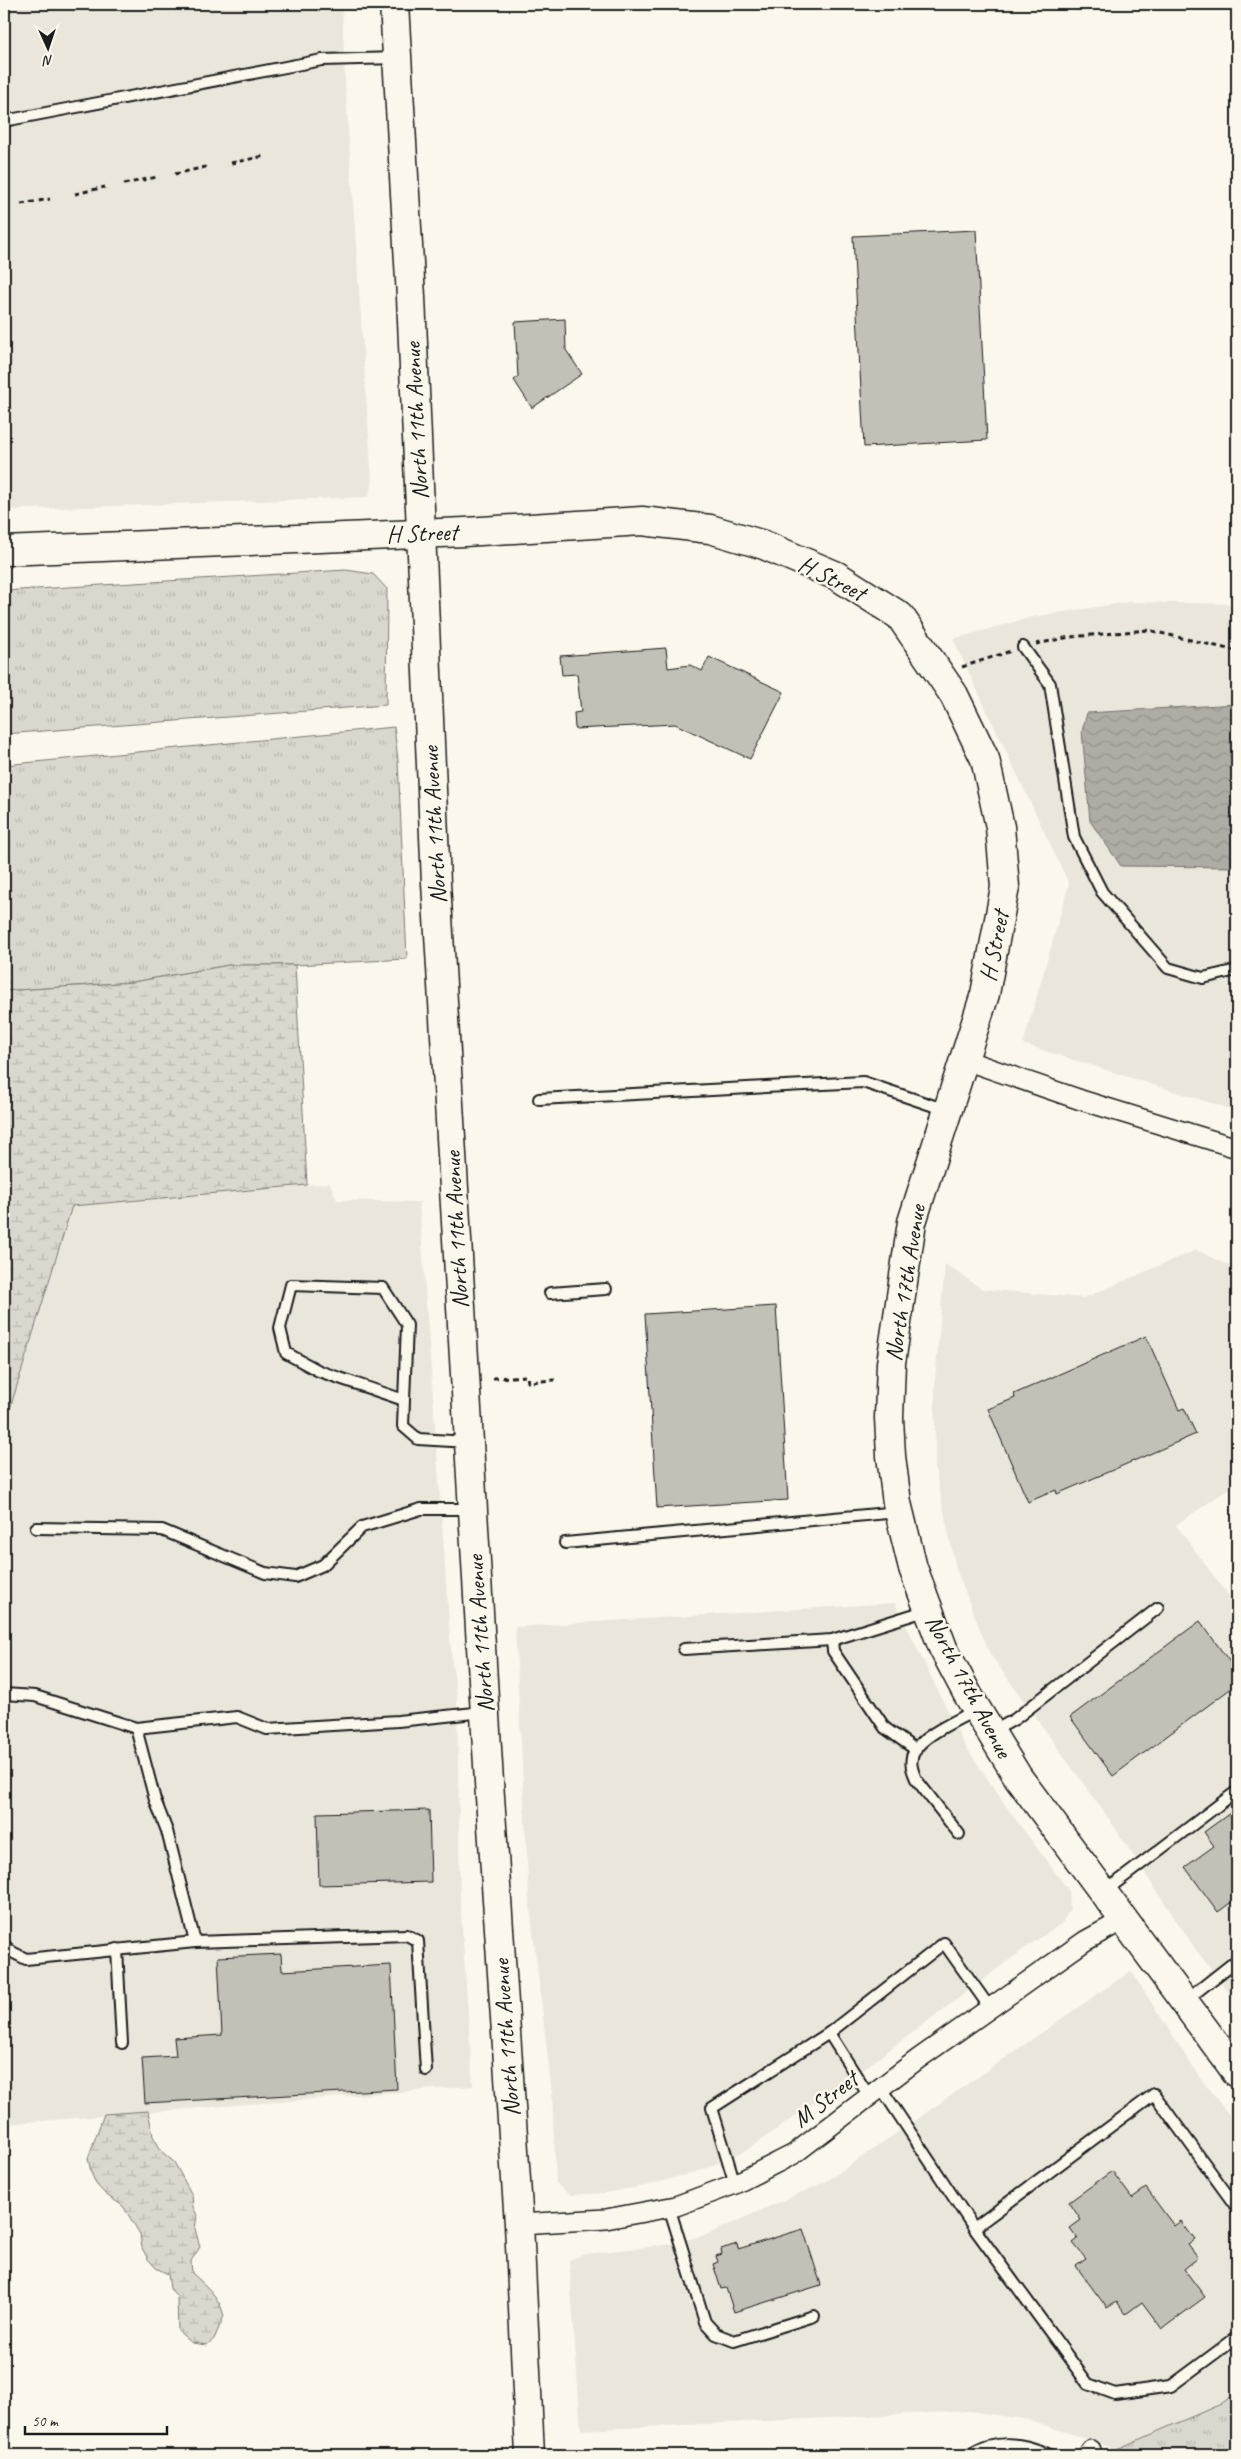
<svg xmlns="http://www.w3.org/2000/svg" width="1241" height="2459" viewBox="0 0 1241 2459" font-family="Caveat,sans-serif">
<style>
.built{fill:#eae6dc}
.grass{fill:url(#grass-tufts);stroke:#7b7a75}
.wetland{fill:url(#wetland-marsh);stroke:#7b7a75}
.water{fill:url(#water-waves);stroke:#74726e}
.building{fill:#c3c0b8;stroke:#1c1c1c}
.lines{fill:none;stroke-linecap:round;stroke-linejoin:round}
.lane-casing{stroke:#1c1c1c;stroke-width:14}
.street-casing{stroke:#1c1c1c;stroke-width:22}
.secondary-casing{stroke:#1c1c1c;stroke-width:31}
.path{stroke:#1c1c1c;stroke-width:3;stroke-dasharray:5 4;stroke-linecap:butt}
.lane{stroke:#fbf7ec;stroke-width:10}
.street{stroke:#fbf7ec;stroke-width:19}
.secondary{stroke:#fbf7ec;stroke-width:28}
.labels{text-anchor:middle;stroke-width:5;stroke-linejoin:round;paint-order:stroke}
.street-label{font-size:24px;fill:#1c1c1c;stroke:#fbf7ec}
</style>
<defs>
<pattern id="grass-tufts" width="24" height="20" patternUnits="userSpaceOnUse" patternTransform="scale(1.25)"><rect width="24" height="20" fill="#dad7ce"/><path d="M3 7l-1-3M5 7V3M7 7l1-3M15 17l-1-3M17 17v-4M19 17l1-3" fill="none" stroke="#bab8b0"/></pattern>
<pattern id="wetland-marsh" width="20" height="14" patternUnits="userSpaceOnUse" patternTransform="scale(1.25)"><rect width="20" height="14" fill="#dad7ce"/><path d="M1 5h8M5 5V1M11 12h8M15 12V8" fill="none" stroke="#bab8b0"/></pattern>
<pattern id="water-waves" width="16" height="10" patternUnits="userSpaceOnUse" patternTransform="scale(1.25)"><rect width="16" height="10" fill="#afaca5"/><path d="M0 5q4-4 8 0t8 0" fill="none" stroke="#96938d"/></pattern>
</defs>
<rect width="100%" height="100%" fill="#fbf7ec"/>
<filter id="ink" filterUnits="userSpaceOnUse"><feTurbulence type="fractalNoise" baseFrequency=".02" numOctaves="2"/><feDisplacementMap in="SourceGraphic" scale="10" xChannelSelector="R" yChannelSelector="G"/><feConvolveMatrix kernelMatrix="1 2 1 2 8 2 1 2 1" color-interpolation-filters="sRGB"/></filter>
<g filter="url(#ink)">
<g class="built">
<path d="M4,4H342L345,82L372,482L368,497L4,510Z"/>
<path d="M1129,602L1237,604V1111L1023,1044L1069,884L953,639L1032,617Z"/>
<path d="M330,1183L337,1200L419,1202L452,1664L457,1695L460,1897L473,2086L4,2124V1428L72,1206Z"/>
<path d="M1196,1250L1237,1269V1483L1176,1525L1237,1607V2003L1196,1950L1109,1819L990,1654L956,1569L935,1469V1380L945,1264L982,1289L1084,1298Z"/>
<path d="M895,1603L964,1744L1010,1812L1069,1891L1070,1909L1062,1923L1028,1946L873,2062L748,2149L705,2169L649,2185L605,2193L572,2195L566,2192L556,2183L552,2093L529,1898L515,1627Z"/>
<path d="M1131,1971L1200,2078L1237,2125V2392L1221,2404L1117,2449L1029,2420L970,2411L581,2430L569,2260L585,2254L666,2245L708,2234L827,2181Z"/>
</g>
<g class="grass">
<path d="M346,570L373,574L387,589L386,705L4,734V591Z"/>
<path d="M394,727L398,760L407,959L295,965H229L133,982L4,991V765Z"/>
<path d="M1237,2392V2455H1112L1117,2449L1221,2404Z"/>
</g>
<g class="wetland">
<path d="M229,965H295L307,1185L72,1206L4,1428V991L133,982Z"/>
<path d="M148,2111L153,2136L162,2152L174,2162L192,2195L193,2207L197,2215L195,2229L200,2247L191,2261L192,2273C206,2286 219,2296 224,2316L214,2339L207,2345L192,2343L178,2331L177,2296L170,2289L168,2274L156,2268L148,2259L142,2248L140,2234L123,2206L105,2194L96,2184L91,2172L88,2158L104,2114Z"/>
</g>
<path class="water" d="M1237,704V867L1121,866L1090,821L1082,731L1087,713Z"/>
<g class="building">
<path d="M976,230L987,440L864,447L853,236Z"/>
<path d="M565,319L566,350L582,374L532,408L514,380L518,377L515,322Z"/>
<path d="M666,648L668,668L690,665L702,671L709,657L784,692L750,759L675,724L575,729L574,713L581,712L577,674L562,675L560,656Z"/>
<path d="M776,1306L788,1500L657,1508L645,1314Z"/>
<path d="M1146,1336L1179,1410L1184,1408L1196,1434L1057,1494L1056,1490L1028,1502L988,1409L1015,1398L1014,1394Z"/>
<path d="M1200,1621L1237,1672V1684L1113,1776L1070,1717Z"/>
<path d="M1237,1808V1898L1218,1912L1185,1867L1214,1846L1204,1832Z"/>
<path d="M429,1810L431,1882L319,1885L317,1813Z"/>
<path d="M281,1954L282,1971L391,1965L397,2089L145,2103L142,2058L176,2056L174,2038L222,2035L218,1957Z"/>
<path d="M1112,2171L1132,2198L1146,2188L1174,2226L1181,2221L1195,2240L1188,2245L1198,2258L1184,2269L1205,2297L1162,2329L1142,2302L1126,2314L1117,2302L1107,2308L1076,2266L1086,2259L1073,2243L1078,2239L1070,2228L1081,2220L1069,2202Z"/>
<path d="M803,2229L821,2285L734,2312L726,2288L721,2289L713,2264L718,2262L716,2256L722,2254L721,2249L737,2244L738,2249Z"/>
</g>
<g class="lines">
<g class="lane-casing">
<g id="lane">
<path d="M4,121L322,60L397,58"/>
<path d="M1023,647L1050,684L1074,837L1102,892L1168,968L1203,978L1237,970"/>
<path d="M539,1099L863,1082L946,1110"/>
<path d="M550,1293L606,1289"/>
<path d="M404,1400L407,1325L383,1288L291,1285L280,1328L286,1353L319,1371L404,1400L403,1426L418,1439L468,1442"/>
<path d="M36,1528L162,1530L265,1573L295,1577L323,1565L362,1527L421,1509H471"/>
<path d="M565,1543L898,1512"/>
<path d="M832,1640L833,1651L885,1728L916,1750"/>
<path d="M684,1649L832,1640L928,1610"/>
<path d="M4,1694L35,1696L136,1728"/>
<path d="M992,1732L1015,1719L1158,1608"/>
<path d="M959,1834L916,1779C912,1770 909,1761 914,1752C922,1735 960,1719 976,1710"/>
<path d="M1104,1892L1237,1791"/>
<path d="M195,1942L407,1935L418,1941L426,2070"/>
<path d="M4,1945L12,1952L26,1959L195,1942L167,1831L155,1800L136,1728L237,1717L267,1729L398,1721L484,1712"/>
<path d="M117,1949L122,2043"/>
<path d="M1185,2001L1237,1960"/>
<path d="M829,2033L869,2096"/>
<path d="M881,2088L974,2228L1088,2384L1115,2394L1171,2386L1237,2337"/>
<path d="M735,2184L712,2108L829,2033L944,1943L990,2008"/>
<path d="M669,2207L705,2322L716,2334L734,2341L814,2316"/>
<path d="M974,2228L1154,2094L1237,2208"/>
<path d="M970,2455C997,2439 1023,2442 1050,2455"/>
</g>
</g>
<g class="street-casing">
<g id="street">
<path d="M965,1060L1081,1100L1237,1148"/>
<path d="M519,2224L606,2219L676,2206L735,2184L794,2154L918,2059L1085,1941L1123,1920"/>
<path d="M1088,2455L1091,2450"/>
</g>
</g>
<g class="secondary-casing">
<g id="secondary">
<path d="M394,4L411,297L436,883L489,1782L519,2224L530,2455"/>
<path d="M4,551L465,532L642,521L710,529L764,545L837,576L900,616L954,695L985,759L1000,827L1005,887L985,994L912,1222L891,1363L889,1418L891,1456L897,1503L913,1568L943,1648L968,1695L1018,1777L1237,2073"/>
</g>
</g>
<g class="path">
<path d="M231,163L265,156"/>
<path d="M175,174L210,166"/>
<path d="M124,184L157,177"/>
<path d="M75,194L105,187"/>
<path d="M21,204L50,199"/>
<path d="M1036,644L1070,637L1148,630L1237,651"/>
<path d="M962,667L1011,651"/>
<path d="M493,1378L527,1376L528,1382L555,1380"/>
</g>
<use href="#lane" class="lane"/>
<use href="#street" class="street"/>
<use href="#secondary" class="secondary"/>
</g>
</g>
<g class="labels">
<g class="street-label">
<text transform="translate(416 421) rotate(-93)" y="8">North 11th Avenue</text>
<text transform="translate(422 533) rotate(-2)" y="8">H Street</text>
<text transform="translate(832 578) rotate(27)" y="8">H Street</text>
<text transform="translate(434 825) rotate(-93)" y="8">North 11th Avenue</text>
<text transform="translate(994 946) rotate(-79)" y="8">H Street</text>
<text transform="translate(456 1230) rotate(-93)" y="8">North 11th Avenue</text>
<text transform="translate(905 1283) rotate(-81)" y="8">North 17th Avenue</text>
<text transform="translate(480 1634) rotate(-94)" y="8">North 11th Avenue</text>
<text transform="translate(969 1686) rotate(62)" y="8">North 17th Avenue</text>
<text transform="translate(506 2038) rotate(-94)" y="8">North 11th Avenue</text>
<text transform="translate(825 2099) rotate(-38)" y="8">M Street</text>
</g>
</g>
<rect width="1241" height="2459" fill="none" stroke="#fbf7ec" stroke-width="20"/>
<rect x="10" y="10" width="1221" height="2439" fill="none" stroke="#1c1c1c" stroke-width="2" filter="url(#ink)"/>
<g transform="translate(48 48) rotate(177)" stroke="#fbf7ec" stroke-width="4" paint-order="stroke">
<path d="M0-4L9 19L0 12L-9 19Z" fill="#1c1c1c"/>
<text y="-8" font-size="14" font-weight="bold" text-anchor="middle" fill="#1c1c1c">N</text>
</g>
<path d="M25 2426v8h142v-8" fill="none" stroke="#1c1c1c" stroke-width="2.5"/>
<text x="32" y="2426" font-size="15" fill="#1c1c1c" stroke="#fbf7ec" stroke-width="4" paint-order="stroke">50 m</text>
</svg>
